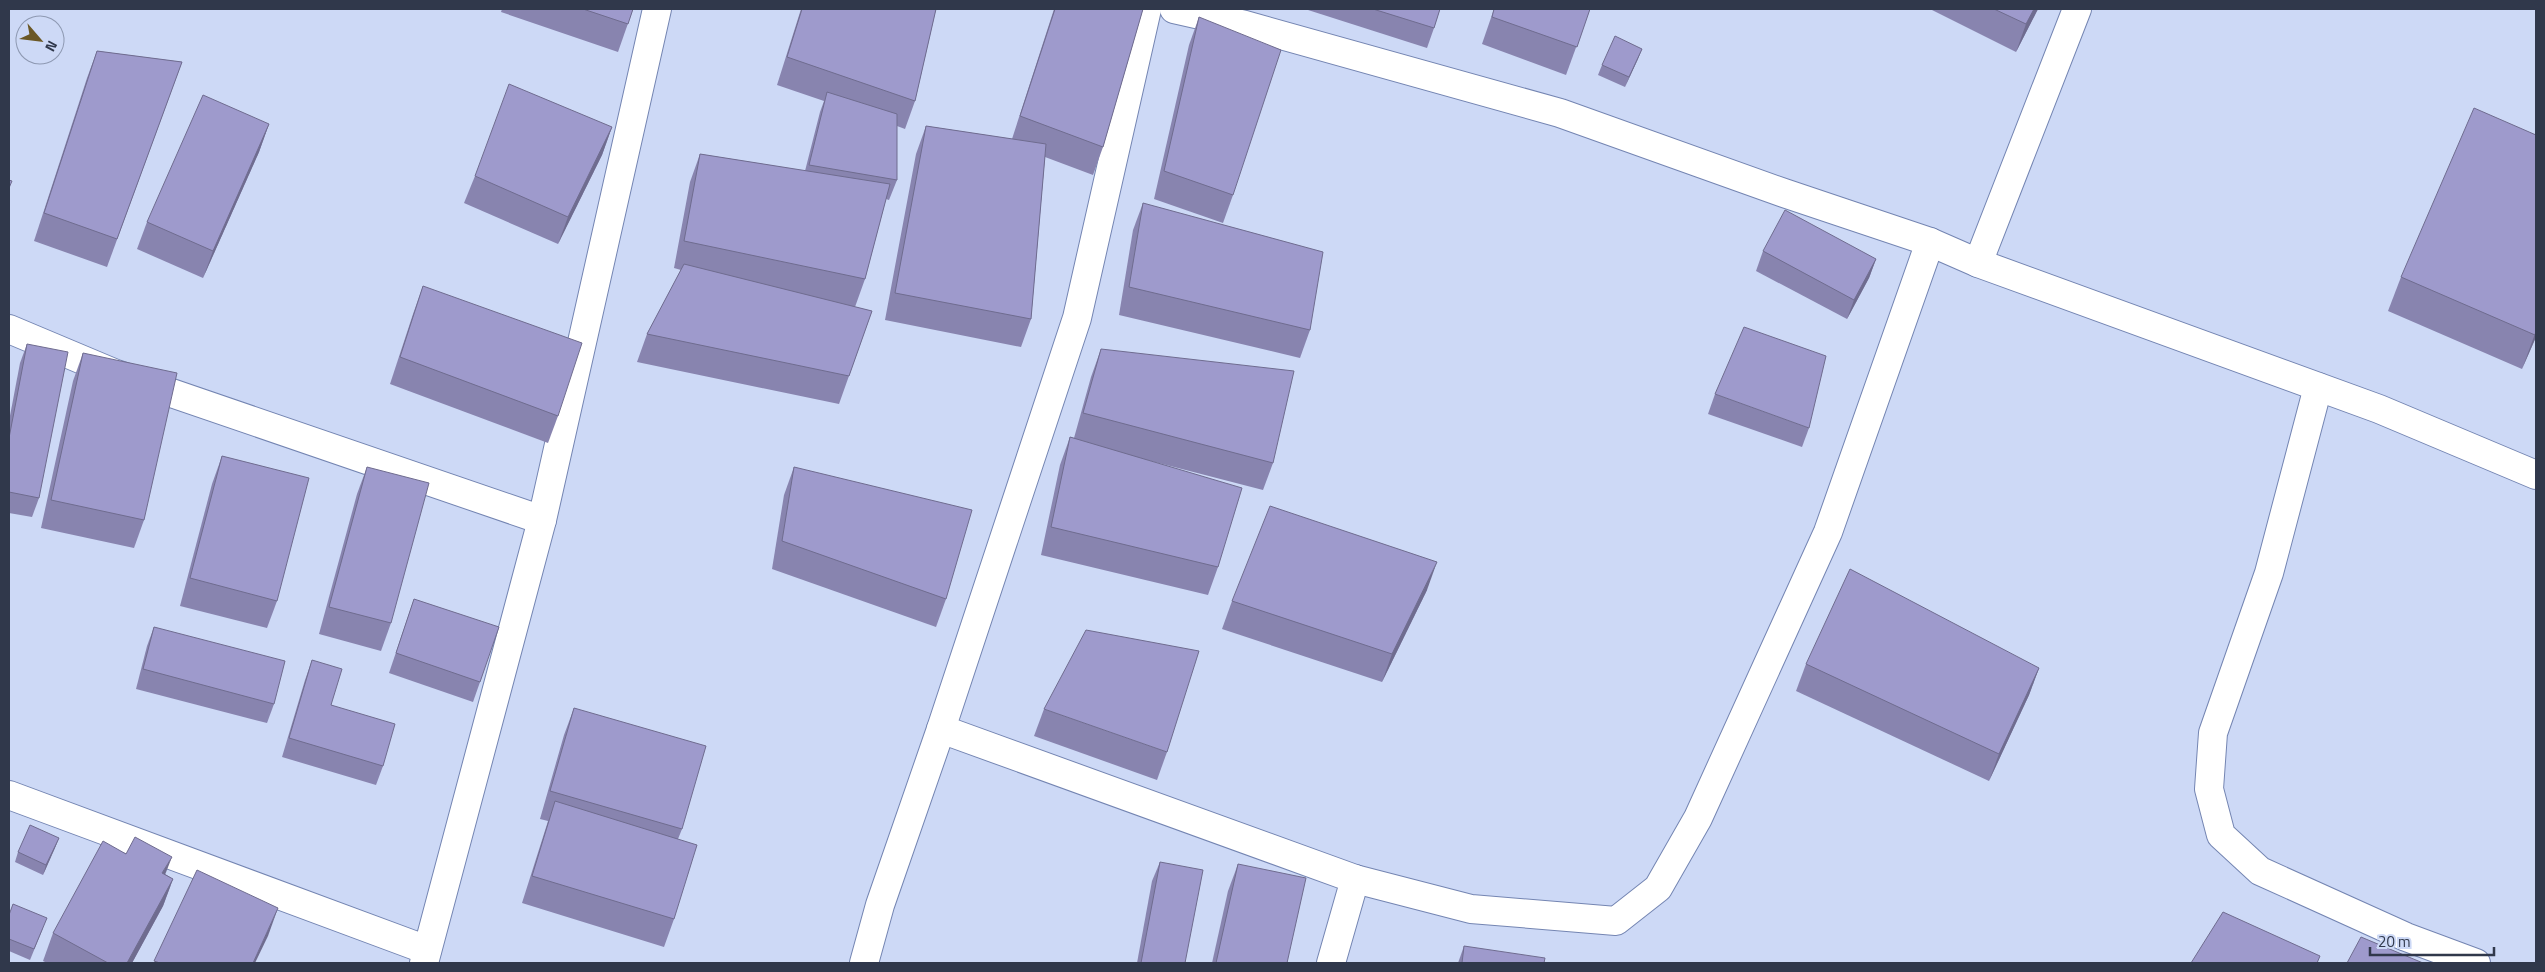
<svg xmlns="http://www.w3.org/2000/svg" width="2545" height="972" viewBox="0 0 2545 972" font-family="'Titillium Web',sans-serif">
<style>
.lines{fill:none;stroke-linecap:round;stroke-linejoin:round}
.minor-casing{stroke:#7485b2;stroke-width:30}
.minor{stroke:#fff;stroke-width:28}
.wall{fill:#8884af}
.shaded-wall{fill:#6f6c8f}
.building{fill:#9e9acc;stroke:#6f6c8f}
</style>
<rect width="100%" height="100%" fill="#cdd9f6"/>
<g class="lines">
<g class="minor-casing">
<g id="minor">
<path d="M1147,9L1077,318L941,729L1355,879L1471,909L1616,921L1658,888L1698,818L1828,532L1930,242"/>
<path d="M1174,9L1245,25L1560,113L1784,193L1930,242L1978,263L2379,409L2536,475"/>
<path d="M1978,263L2077,9"/>
<path d="M9,329L116,374L542,520"/>
<path d="M2318,387L2269,573L2213,733L2209,789L2221,835L2260,871L2406,937L2476,963"/>
<path d="M9,795L427,950"/>
<path d="M424,963L542,520L657,9"/>
<path d="M864,963L880,905L941,729"/>
<path d="M1331,963L1355,879"/>
</g>
</g>
<use href="#minor" class="minor"/>
</g>
<g class="wall">
<path d="M502,9H633L618,52L501,12Z"/>
<path d="M801,9H936L915,101L905,129L897,126V180L889,200L886,199L865,279L855,307L872,311L839,404L637,362L647,334L681,270L674,268L690,182L700,154L805,171L820,112L824,101L777,85Z"/>
<path d="M1054,9H1143L1103,147L1093,175L1045,157L1031,319L1021,347L885,320L916,154L926,126L1012,139Z"/>
<path d="M1308,9H1440L1434,28L1427,48L1308,10Z"/>
<path d="M1494,9H1590L1566,75L1482,44Z"/>
<path d="M1930,9H2038L2016,52Z"/>
<path d="M1199,17L1233,195L1223,223L1154,199L1189,45Z"/>
<path d="M1642,49L1625,87L1598,75L1602,65Z"/>
<path d="M97,51L182,62L107,267L34,241L87,78Z"/>
<path d="M269,124L259,152L203,278L137,249L147,222Z"/>
<path d="M612,127L602,155L558,244L464,203L475,176Z"/>
<path d="M2536,135V337L2522,369L2388,311L2401,277Z"/>
<path d="M1143,203L1310,330L1300,358L1119,315L1133,230Z"/>
<path d="M1763,251L1876,259L1869,278L1847,319L1756,271Z"/>
<path d="M423,286L558,416L548,443L390,384L413,314Z"/>
<path d="M27,344L39,498L32,517L9,513V421L20,363Z"/>
<path d="M1101,349L1273,463L1263,490L1147,460L1218,567L1208,595L1041,555L1060,465L1070,437L1074,438L1091,377Z"/>
<path d="M83,353L144,520L134,548L41,528L73,381Z"/>
<path d="M1715,394L1809,428L1802,447L1708,414Z"/>
<path d="M222,456L277,601L267,628L180,606L212,484Z"/>
<path d="M367,467L391,623L381,651L319,634L357,494Z"/>
<path d="M794,467L946,599L936,627L772,569L784,495Z"/>
<path d="M1427,590L1382,682L1222,629L1232,601Z"/>
<path d="M414,599L480,682L473,702L389,673Z"/>
<path d="M154,627L274,704L267,723L136,689L147,646Z"/>
<path d="M312,660L331,705L383,766L376,785L282,757L305,680Z"/>
<path d="M1806,664L2039,668L2029,695L1989,781L1796,691Z"/>
<path d="M574,708L682,829L678,839L674,919L664,947L522,903L548,821L540,819L564,735Z"/>
<path d="M1044,709L1167,752L1157,780L1034,736Z"/>
<path d="M59,838L43,875L15,862L18,852Z"/>
<path d="M1160,862L1185,963H1137L1152,881Z"/>
<path d="M1238,864L1287,963H1212L1228,891Z"/>
<path d="M165,874L173,879L163,906L132,963H47L43,961L53,933Z"/>
<path d="M9,915L43,928L30,960L9,951Z"/>
<path d="M1464,946L1544,963H1458Z"/>
</g>
<g class="shaded-wall">
<path d="M2034,9H2038L2016,52L2026,24Z"/>
<path d="M1642,49L1638,59L1625,87L1629,77Z"/>
<path d="M269,124L259,152L203,278L213,251Z"/>
<path d="M612,127L602,155L558,244L568,217Z"/>
<path d="M1876,259L1869,278L1847,319L1854,300Z"/>
<path d="M2536,331V337L2522,369Z"/>
<path d="M1437,562L1427,590L1382,682L1392,654Z"/>
<path d="M2039,668L2029,695L1989,781L1999,754Z"/>
<path d="M59,838L55,848L43,875L46,865Z"/>
<path d="M172,857L161,885L162,873Z"/>
<path d="M173,879L163,906L132,963H127Z"/>
<path d="M278,908L268,936L255,963H253Z"/>
</g>
<g class="building">
<path d="M583,9H633L628,24Z"/>
<path d="M802,9H936L915,101L787,57Z"/>
<path d="M1055,9H1143L1103,147L1020,116Z"/>
<path d="M1373,9H1440L1434,28Z"/>
<path d="M1494,9H1590L1577,47L1492,17Z"/>
<path d="M1994,9H2034L2026,24Z"/>
<path d="M1199,17L1281,50L1233,195L1164,171Z"/>
<path d="M1615,36L1642,49L1629,77L1602,65Z"/>
<path d="M97,51L182,62L117,239L44,213Z"/>
<path d="M509,84L612,127L568,217L475,176Z"/>
<path d="M827,92L897,114V180L809,165Z"/>
<path d="M203,95L269,124L213,251L147,222Z"/>
<path d="M2474,108L2536,135V331L2535,335L2401,277Z"/>
<path d="M926,126L1046,144L1031,319L895,293Z"/>
<path d="M700,154L890,184L865,279L684,241Z"/>
<path d="M9,180L12,181L9,188Z"/>
<path d="M1143,203L1323,252L1310,330L1129,287Z"/>
<path d="M1785,210L1876,259L1854,300L1763,251Z"/>
<path d="M684,264L872,311L849,376L647,334Z"/>
<path d="M423,286L582,343L558,416L400,357Z"/>
<path d="M1744,327L1826,356L1809,428L1715,394Z"/>
<path d="M27,344L68,352L39,498L9,492V438Z"/>
<path d="M1101,349L1294,371L1273,463L1083,413Z"/>
<path d="M83,353L177,373L144,520L51,500Z"/>
<path d="M1070,437L1242,488L1218,567L1051,527Z"/>
<path d="M222,456L309,478L277,601L190,578Z"/>
<path d="M367,467L429,483L391,623L329,607Z"/>
<path d="M794,467L972,510L946,599L782,541Z"/>
<path d="M1270,506L1437,562L1392,654L1232,601Z"/>
<path d="M1850,569L2039,668L1999,754L1806,664Z"/>
<path d="M414,599L499,627L480,682L396,653Z"/>
<path d="M154,627L285,661L274,704L143,669Z"/>
<path d="M1086,630L1199,651L1167,752L1044,709Z"/>
<path d="M312,660L342,669L331,705L395,724L383,766L289,738Z"/>
<path d="M574,708L706,746L682,829L550,791Z"/>
<path d="M555,801L697,845L674,919L532,876Z"/>
<path d="M30,825L59,838L46,865L18,852Z"/>
<path d="M135,837L172,857L162,873L173,879L127,963H108L53,933L103,841L126,854Z"/>
<path d="M1160,862L1203,870L1185,963H1141Z"/>
<path d="M1238,864L1306,878L1287,963H1216Z"/>
<path d="M197,870L278,908L253,963H160L154,961Z"/>
<path d="M13,904L47,918L34,949L9,939V915Z"/>
<path d="M2223,912L2320,956L2317,963H2191Z"/>
<path d="M2361,937L2423,963H2347Z"/>
<path d="M1464,946L1545,958L1544,963H1462Z"/>
</g>
<rect width="2545" height="972" fill="none" stroke="#30384b" stroke-width="20"/>
<g transform="translate(40 40) rotate(118)"><circle r="24" fill="#cdd9f6" stroke="#8e99b2"/>
<path d="M0-4L9 19L0 12L-9 19Z" fill="#6b5826"/>
<text y="-8" font-size="14" font-weight="bold" text-anchor="middle" fill="#30384b">N</text>
</g>
<path d="M2370 947v8h124v-8" fill="none" stroke="#30384b" stroke-width="2.5"/>
<text x="2378" y="947" font-size="15" fill="#30384b" stroke="#cdd9f6" stroke-width="4" paint-order="stroke">20 m</text>
</svg>
